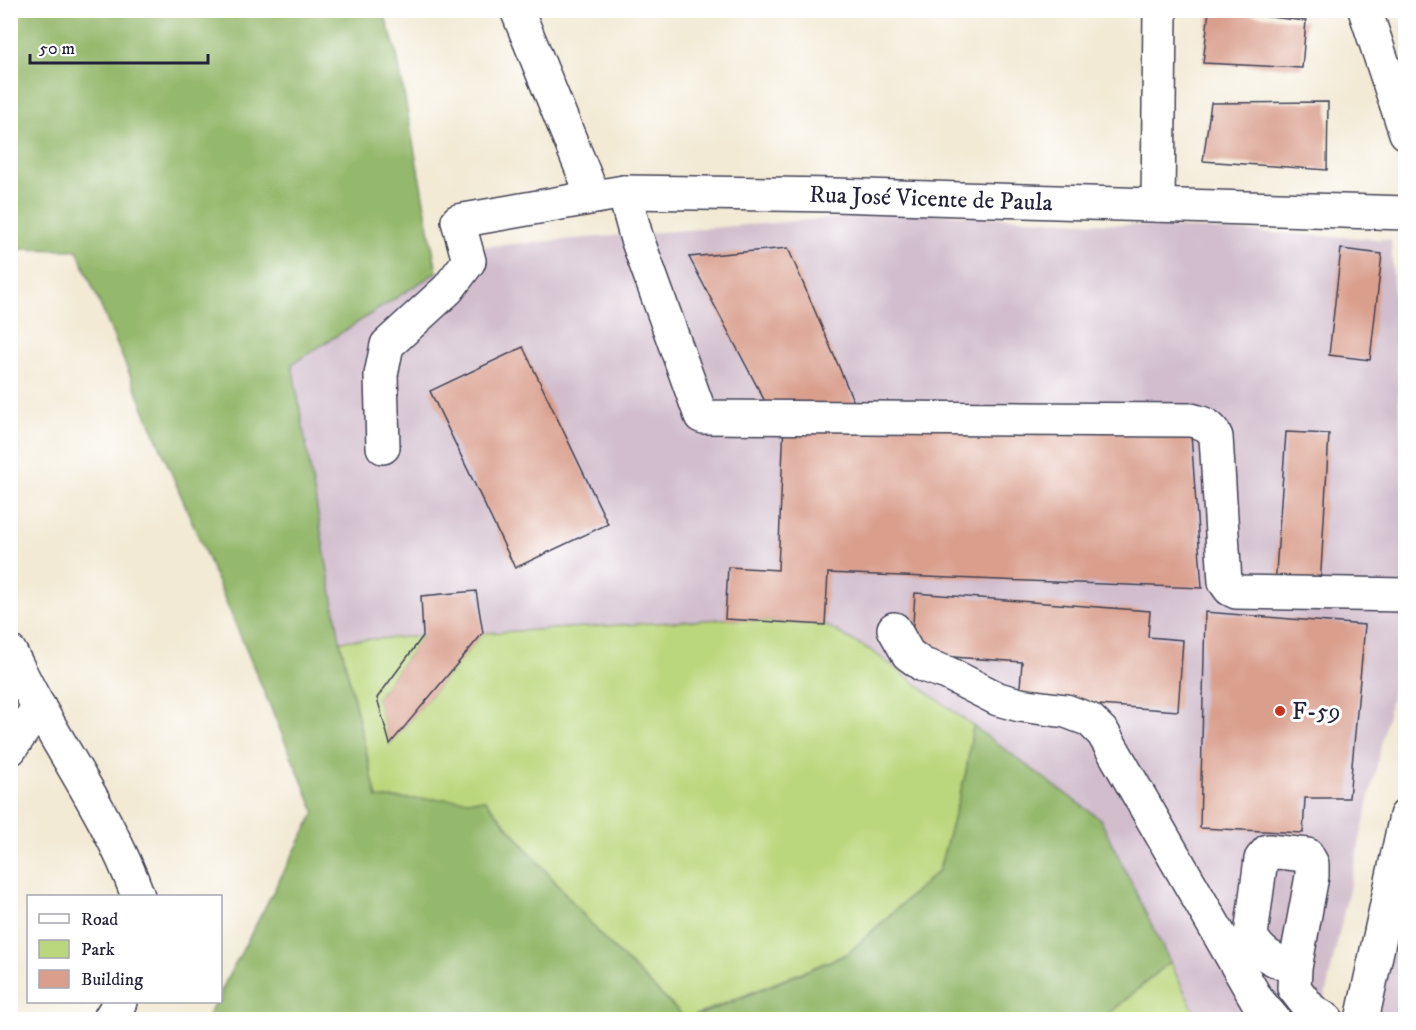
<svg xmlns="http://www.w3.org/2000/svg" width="1416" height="1030" viewBox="0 0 1416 1030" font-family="'IM FELL DW Pica',serif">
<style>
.industrial{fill:#d1bdcc}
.green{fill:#bbd77d;stroke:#6e7c5c;stroke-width:1.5}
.forest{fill:#94b86c;stroke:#5b6d54;stroke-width:1.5}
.building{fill:#d99e8c}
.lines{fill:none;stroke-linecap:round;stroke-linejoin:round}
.minor-casing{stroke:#414052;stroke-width:36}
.minor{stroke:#fff;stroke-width:33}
.poi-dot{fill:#c8321e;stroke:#fff;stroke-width:2}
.labels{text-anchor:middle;stroke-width:6;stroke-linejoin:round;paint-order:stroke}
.street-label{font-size:24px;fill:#22223b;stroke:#fff}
.poi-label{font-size:24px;fill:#22223b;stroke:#fff;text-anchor:start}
</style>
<rect width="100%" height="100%" fill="#fff"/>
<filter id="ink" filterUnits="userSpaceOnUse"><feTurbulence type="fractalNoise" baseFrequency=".0167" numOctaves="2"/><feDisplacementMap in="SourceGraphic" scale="12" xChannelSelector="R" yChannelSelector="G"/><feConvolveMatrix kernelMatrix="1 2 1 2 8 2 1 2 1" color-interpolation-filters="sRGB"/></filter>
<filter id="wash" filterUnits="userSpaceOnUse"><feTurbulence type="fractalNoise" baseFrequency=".008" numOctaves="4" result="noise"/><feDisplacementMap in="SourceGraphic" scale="24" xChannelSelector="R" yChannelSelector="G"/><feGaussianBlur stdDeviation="1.35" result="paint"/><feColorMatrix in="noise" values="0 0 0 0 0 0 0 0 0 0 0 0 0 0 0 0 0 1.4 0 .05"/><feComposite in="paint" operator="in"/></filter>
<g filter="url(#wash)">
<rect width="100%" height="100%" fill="#f2ead5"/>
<g class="industrial">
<path d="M907,212L1391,240L1405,519V638L1320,1019H1198L1100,819L872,651L825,625L724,619L340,641L292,364L477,247Z"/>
<path d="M1405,869V1019L1372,1020Z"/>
</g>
<g class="green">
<path d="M724,619L825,625L872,651L973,726L966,772L939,870L847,954L686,1019L605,940L485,800L377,799L340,641L423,636L377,698L390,744L483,633Z"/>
<path d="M1170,962L1198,1019L1102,1020Z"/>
</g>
<g class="forest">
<path d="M11,10L383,11L396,50L437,272L292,364L340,641L377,798L485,800L605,940L686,1019H206L215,1002H220L221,991L315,812L77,250L11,249Z"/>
<path d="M973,726L1100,819L1170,962L1102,1019H690L847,954L939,870L966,772Z"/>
</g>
<g id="blocks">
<g class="building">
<path d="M1209,10L1306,21L1302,68L1203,63Z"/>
<path d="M1328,102L1327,170L1203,161L1211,103Z"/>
<path d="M788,248L859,414L770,411L689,257Z"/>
<path d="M1341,249L1382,254L1370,360L1329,355Z"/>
<path d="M523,347L608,524L515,568L430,391Z"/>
<path d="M784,422L1191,434L1202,588L828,573L825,625L725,619L728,567L778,570Z"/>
<path d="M1286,432L1329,434L1320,588L1275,586Z"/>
<path d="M476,591L483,633L390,744L377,698L423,636L421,596Z"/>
<path d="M915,593L1150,611L1148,637L1183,640L1178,711L1019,699L1022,662L911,654Z"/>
<path d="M1205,612L1365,625L1349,798H1305L1303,833L1200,828Z"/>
</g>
</g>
</g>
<g filter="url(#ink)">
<use href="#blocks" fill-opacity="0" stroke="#414052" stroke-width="1.5"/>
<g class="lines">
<g class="minor-casing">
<g id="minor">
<path d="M517,10L593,196"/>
<path d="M1365,10L1406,133"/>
<path d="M624,192L636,236L701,416L704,417L1191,420C1203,423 1211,425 1216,437L1225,582L1230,589L1236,592L1406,595"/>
<path d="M1158,205L1160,10"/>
<path d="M383,447L381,375L387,345L448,289L469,261L458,221L624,192L834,195L1406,213"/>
<path d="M894,629L908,654L923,665L947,673L998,699L1020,705L1066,711L1090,720L1103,733L1257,1000L1274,1020"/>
<path d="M10,652C20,671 29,691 40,709C75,771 114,829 138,896"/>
<path d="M10,749L39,707"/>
<path d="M1295,968C1276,961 1259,955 1251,935L1261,859L1268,851L1307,855L1312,864V876L1295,968L1294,988L1311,1010L1327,1020"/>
<path d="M109,1020L120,1002"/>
<path d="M1362,1020L1406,816"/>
</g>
</g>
<use href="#minor" class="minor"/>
</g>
</g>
<circle class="poi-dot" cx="1280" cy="711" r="6"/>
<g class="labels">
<g class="street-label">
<text transform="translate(931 198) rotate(2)" y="8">Rua José Vicente de Paula</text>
</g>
<g class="poi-label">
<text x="1292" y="719">F-59</text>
</g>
</g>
<rect width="1416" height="1030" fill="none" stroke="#fff" stroke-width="36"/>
<rect x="27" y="895" width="195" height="108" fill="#ffffff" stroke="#a7a7b1" stroke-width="1.5"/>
<rect x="39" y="914" width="30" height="9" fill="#ffffff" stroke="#a7a7b1" stroke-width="1.5"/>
<text x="81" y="925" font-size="18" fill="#22223b">Road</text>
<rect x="39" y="940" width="30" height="18" fill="#bbd77d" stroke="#a7a7b1" stroke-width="1.5"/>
<text x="81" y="955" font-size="18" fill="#22223b">Park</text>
<rect x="39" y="970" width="30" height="18" fill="#d99e8c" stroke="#a7a7b1" stroke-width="1.5"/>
<text x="81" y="985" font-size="18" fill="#22223b">Building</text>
<path d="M30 54v9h178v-9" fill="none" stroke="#22223b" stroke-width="3"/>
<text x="39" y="54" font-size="18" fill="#22223b" stroke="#ffffff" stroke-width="4.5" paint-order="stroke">50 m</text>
</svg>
